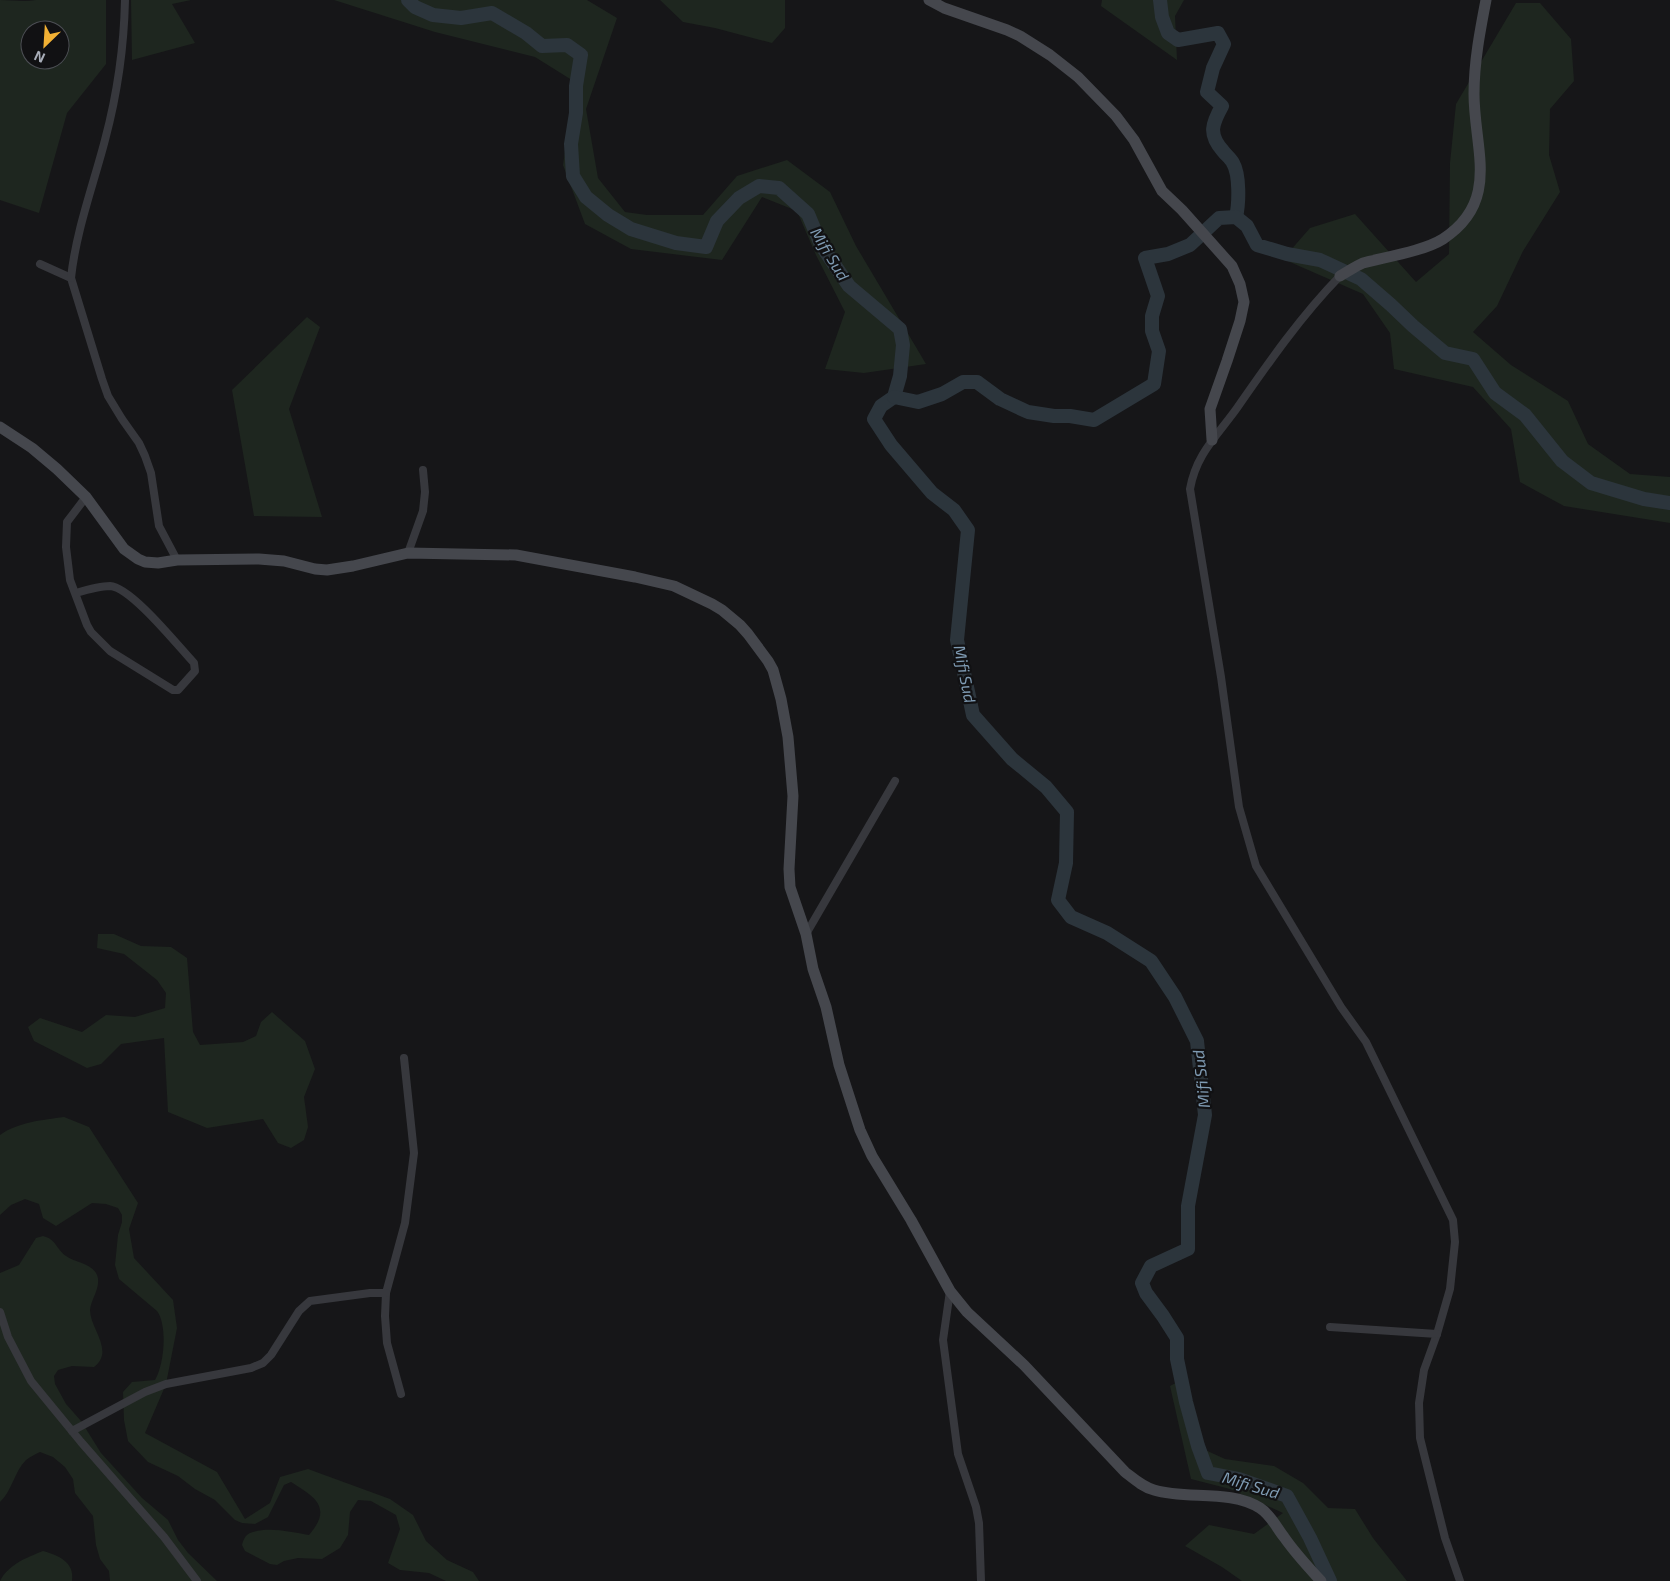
<svg xmlns="http://www.w3.org/2000/svg" width="1670" height="1581" viewBox="0 0 1670 1581" font-family="'Exo 2',sans-serif">
<style>
.green{fill:#1e261f;fill-rule:evenodd}
.lines{fill:none;stroke-linecap:round;stroke-linejoin:round}
.river{stroke:#2c353c;stroke-width:14}
.street{stroke:#37383d;stroke-width:8}
.secondary{stroke:#45474d;stroke-width:11}
.labels{text-anchor:middle;stroke-width:4.5;stroke-linejoin:round;paint-order:stroke}
.water-label{font-size:16px;font-style:italic;fill:#7f9bb3;stroke:#111113}
</style>
<rect width="100%" height="100%" fill="#161618"/>
<g class="green">
<path d="M0,0C12,0 24,2 36,0H106V64L67,113L39,213L0,200ZM30,30H60V60H30Z"/>
<path d="M131,0H191L172,4L195,43L132,60Z"/>
<path d="M334,0H587L617,18L586,109L598,178L625,212L647,215H703L737,176L787,160L830,192L856,246L926,364L864,373L825,369L845,312L816,255L797,211L762,197L722,260L631,249L585,224L563,165L575,82L535,57L435,32Z"/>
<path d="M660,0H785V28L772,43L715,28L683,22Z"/>
<path d="M1102,0H1184L1175,16L1177,60L1101,6Z"/>
<path d="M1516,3H1540L1571,39L1574,81L1550,109L1549,155L1560,192L1523,251L1497,306L1473,332L1511,365L1568,401L1588,444L1630,474L1670,477V523L1564,506L1520,482L1511,429L1473,387L1394,369L1390,333L1363,294L1283,259L1310,228L1355,214L1416,282L1449,254L1450,163L1456,104Z"/>
<path d="M307,317L320,327L289,409L322,517L254,516L232,390Z"/>
<path d="M98,934H114L141,946L171,947L187,958L193,1032L200,1045L243,1042L256,1036L261,1022L272,1012L305,1041L315,1069L304,1097L308,1127L304,1140L291,1148L278,1143L263,1119L207,1128L168,1112L164,1038L121,1044L101,1064L87,1068L34,1041L28,1027L40,1018L82,1032L106,1015L135,1017L165,1008L166,993L157,980L124,954L97,948Z"/>
<path d="M64,1117L89,1127L138,1203L129,1229L134,1258L173,1300L177,1328L166,1384L145,1433L217,1472L245,1519L270,1503L280,1477L308,1469L390,1499L413,1515L426,1541L447,1560L473,1572L479,1581H446L429,1573L400,1570L388,1563L400,1529L396,1515L371,1501L358,1500L350,1512L348,1535L340,1548L322,1559L298,1558L284,1561L277,1565L270,1564L245,1551L242,1545C243,1541 245,1535 250,1533C268,1526 291,1532 309,1535C333,1507 315,1497 291,1482L284,1485L268,1517L255,1524L242,1523L235,1520L215,1500L195,1489L178,1476L148,1462L128,1441L124,1420L123,1392L132,1382L155,1380C164,1365 168,1326 157,1311L119,1279L115,1265L118,1235L122,1222V1215L118,1208L106,1204L92,1203L56,1226L43,1218L39,1204L25,1199L11,1205L0,1215V1135C18,1122 43,1120 64,1117Z"/>
<path d="M43,1236C56,1239 56,1249 66,1256C74,1262 90,1263 96,1273C103,1285 91,1298 90,1310C90,1329 115,1351 94,1367L72,1366L58,1370L54,1376L55,1384L66,1404L81,1421L101,1453L142,1498L168,1520L178,1540L188,1553L217,1581H110L109,1571L100,1559L96,1545L93,1516L75,1493L73,1479L65,1467L53,1457L40,1452C35,1454 30,1457 26,1460C14,1472 12,1491 0,1502V1273L19,1265L36,1238Z"/>
<path d="M1187,1377L1203,1449L1225,1459L1274,1466L1303,1483L1328,1508L1355,1509L1373,1538L1407,1581H1242L1222,1567L1185,1546L1209,1525L1254,1534L1283,1513L1230,1489L1191,1479L1170,1386Z"/>
<path d="M43,1551C58,1555 75,1562 72,1581H0C9,1564 26,1558 43,1551Z"/>
</g>
<g class="lines">
<g class="river">
<path d="M408,0L415,7L433,15L461,18L492,13L526,33L542,46L567,45L581,55L576,86V113L571,144L573,176L586,197L608,215L631,229L676,243L706,247L717,221L739,198L759,186L779,188L808,214L821,245L849,286L900,329L903,345L900,376L894,397L881,406L874,419L891,445L932,493L954,510L968,530L957,640L973,715L1012,759L1046,787L1067,812L1066,863L1058,900L1071,917L1107,933L1151,961L1175,997L1197,1041L1205,1115L1188,1206V1249L1151,1266L1142,1283L1146,1293L1163,1316L1177,1338V1359L1186,1402L1198,1446L1208,1473L1239,1479L1287,1496L1310,1538L1330,1581"/>
<path d="M1160,0L1162,17L1168,33L1178,40L1218,33L1224,44L1213,68L1207,92L1222,106C1212,124 1208,134 1223,151C1226,155 1231,159 1233,163C1240,175 1239,204 1236,217"/>
<path d="M894,397L918,402L942,394L963,382H977L1000,399L1028,412L1054,416H1070L1094,420L1154,384L1159,351L1152,331V316L1158,296L1145,258L1168,254L1190,245L1219,218L1236,217L1247,226L1257,245L1287,254L1320,260L1361,279L1391,305L1413,326L1445,353L1473,359L1495,393L1525,415L1562,461L1591,483L1644,499L1670,503"/>
</g>
<g class="street">
<path d="M40,264L71,278L102,379L108,396L122,419L139,443L145,456L151,473L159,526L177,560"/>
<path d="M1340,276C1301,316 1269,362 1237,408C1217,436 1196,454 1190,489L1221,677L1239,807L1256,866L1341,1007L1366,1042L1453,1220L1455,1242L1450,1289L1437,1334L1424,1370L1419,1403L1420,1438L1445,1538L1460,1581"/>
<path d="M71,278C76,231 93,186 105,140C117,95 124,47 125,0"/>
<path d="M408,553L423,511L425,492L423,470"/>
<path d="M76,593C86,590 100,586 110,586C131,587 178,646 194,663L195,671L178,690H173L110,651L91,632L87,625L70,580L66,547L67,522L86,497"/>
<path d="M806,934L895,781"/>
<path d="M950,1291L943,1340L958,1454L976,1507L979,1523L981,1581"/>
<path d="M0,1312L8,1337L31,1381L81,1442L164,1537L197,1581"/>
<path d="M1330,1327L1437,1334"/>
<path d="M401,1394L387,1343L385,1316L386,1293L405,1223L414,1153L404,1058"/>
<path d="M72,1431L145,1392L166,1384L251,1368L263,1363L271,1355L299,1311L310,1301L370,1293H386"/>
</g>
<g class="secondary">
<path d="M929,0L944,8L1007,30L1020,36L1050,55L1078,77L1116,116L1134,140L1162,191L1182,210L1232,266L1240,284L1244,302L1240,321L1227,361L1210,409L1212,440"/>
<path d="M1340,276C1347,272 1356,266 1363,263C1386,257 1424,251 1443,239C1501,201 1474,149 1474,94C1474,62 1480,31 1486,0"/>
<path d="M0,427L32,448L57,469L86,497L124,549L138,559L145,562L158,563L177,560L259,559L284,561L315,569L327,570L353,566L408,553L516,555L635,577L674,586L712,604L722,610L740,625L748,634L768,661L773,670L781,699L788,737L793,796L789,869L790,887L806,934L813,969L826,1007L839,1065L860,1130L872,1156L911,1220L950,1291L967,1312L1024,1365L1125,1472C1134,1479 1143,1487 1154,1490C1186,1500 1230,1489 1260,1508C1271,1515 1276,1527 1284,1537C1295,1553 1308,1567 1321,1581"/>
</g>
</g>
<g class="labels">
<g class="water-label">
<text transform="translate(830 254) rotate(59)" y="6">Mifi Sud</text>
<text transform="translate(965 674) rotate(79)" y="6">Mifi Sud</text>
<text transform="translate(1201 1079) rotate(-96)" y="6">Mifi Sud</text>
<text transform="translate(1251 1485) rotate(17)" y="6">Mifi Sud</text>
</g>
</g>
<g transform="translate(45 45) rotate(205)"><circle r="24" fill="#111113" stroke="#4d4f55"/>
<path d="M0-4L9 19L0 12L-9 19Z" fill="#f2b134"/>
<text y="-8" font-size="14" font-weight="bold" text-anchor="middle" fill="#a8adb8">N</text>
</g>
</svg>
